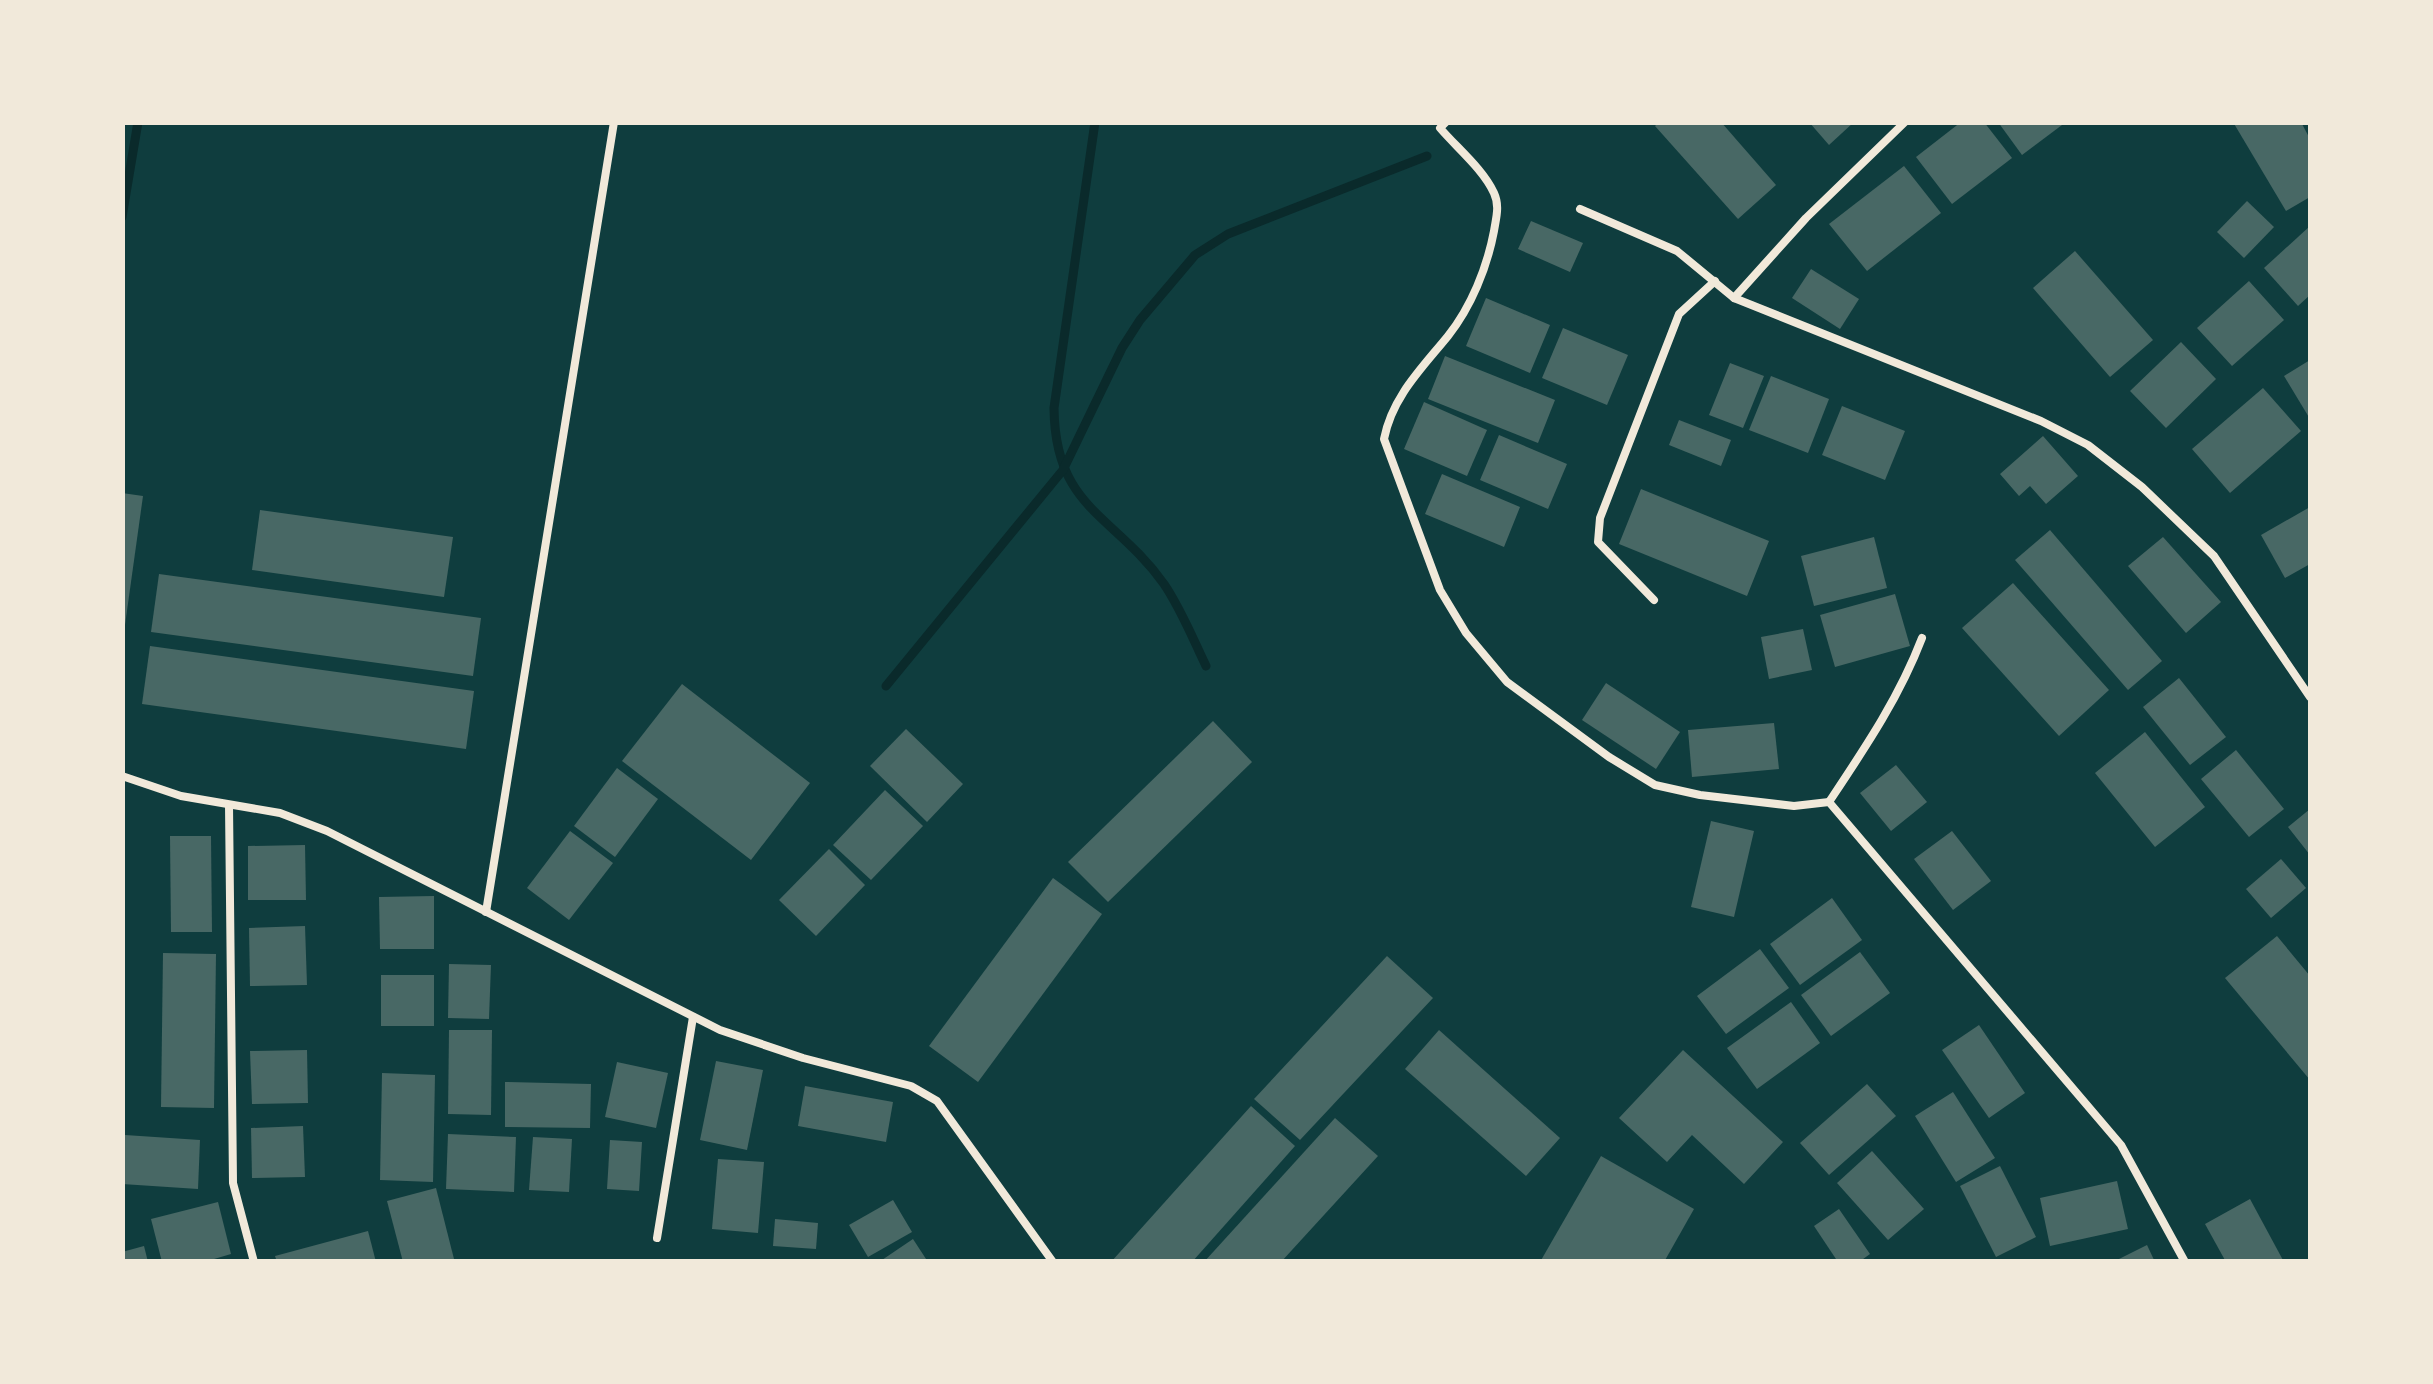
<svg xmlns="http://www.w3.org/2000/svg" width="2433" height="1384" viewBox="0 0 2433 1384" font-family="'Roboto Condensed',sans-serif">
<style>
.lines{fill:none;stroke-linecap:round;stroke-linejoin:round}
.stream{stroke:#0a2a2b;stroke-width:9}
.building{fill:#486865}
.service{stroke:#f1e9da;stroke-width:8}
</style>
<rect width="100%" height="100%" fill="#0f3d3e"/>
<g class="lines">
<g class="stream">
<path d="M1095,122L1054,408C1055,509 1114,514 1164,584C1181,609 1193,639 1206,666"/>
<path d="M122,217L138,122"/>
<path d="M886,686L1063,470L1122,348L1140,320L1195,255L1228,234L1427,156"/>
</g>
</g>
<g class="building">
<path d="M1659,122H1721L1776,185L1738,219L1655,126Z"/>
<path d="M1809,122H1854L1829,145Z"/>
<path d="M1961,122H1984L2012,158L1952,204L1916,157Z"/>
<path d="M1998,122H2066L2022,155Z"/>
<path d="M2233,122H2301L2310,139V197L2286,211Z"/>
<path d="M1904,166L1941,213L1867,271L1829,224Z"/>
<path d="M2247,201L2274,227L2244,258L2217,232Z"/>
<path d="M1531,221L1583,243L1570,272L1518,249Z"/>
<path d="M2310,226V295L2298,306L2264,268Z"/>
<path d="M2075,251L2153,340L2110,377L2033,288Z"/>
<path d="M1811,269L1859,299L1840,329L1792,298Z"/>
<path d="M2249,281L2284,320L2232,366L2197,328Z"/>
<path d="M1486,298L1550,325L1530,373L1466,346Z"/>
<path d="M1563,328L1628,355L1607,405L1542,378Z"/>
<path d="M2181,342L2216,379L2166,428L2130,391Z"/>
<path d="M1445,356L1555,400L1538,443L1428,399Z"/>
<path d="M2310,360V419L2284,376Z"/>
<path d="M1730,363L1764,376L1743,428L1709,415Z"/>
<path d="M1771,376L1829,399L1808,453L1749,430Z"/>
<path d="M2263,388L2301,431L2230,493L2192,449Z"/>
<path d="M1424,402L1487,430L1467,476L1404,449Z"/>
<path d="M1842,406L1905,431L1885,480L1822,455Z"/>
<path d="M1679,420L1731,440L1721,466L1669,445Z"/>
<path d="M1499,435L1567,464L1548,509L1480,480Z"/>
<path d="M2043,436L2078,476L2046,504L2030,486L2019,496L2000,474Z"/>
<path d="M1442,474L1520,507L1504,547L1425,514Z"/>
<path d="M1641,489L1769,541L1747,596L1619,544Z"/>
<path d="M122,493L143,496L125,625H122Z"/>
<path d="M2310,507V564L2285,578L2261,535Z"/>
<path d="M260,510L453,537L444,597L252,570Z"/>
<path d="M2050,530L2162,661L2128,690L2015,560Z"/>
<path d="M1874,537L1887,588L1814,606L1801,556Z"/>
<path d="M2163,537L2221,602L2186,633L2128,566Z"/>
<path d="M159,574L481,618L473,676L151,632Z"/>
<path d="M2013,583L2109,690L2059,736L1962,628Z"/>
<path d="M1895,594L1910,646L1835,667L1820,615Z"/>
<path d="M1803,629L1812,670L1769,679L1761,637Z"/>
<path d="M150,646L474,691L466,749L142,704Z"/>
<path d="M2179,678L2226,737L2190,765L2143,707Z"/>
<path d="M1606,683L1680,732L1656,769L1582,720Z"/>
<path d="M682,684L810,783L751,860L622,761Z"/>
<path d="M1213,721L1252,762L1108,902L1068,862Z"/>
<path d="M1774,723L1779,769L1692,777L1688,730Z"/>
<path d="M906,729L963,784L927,822L870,766Z"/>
<path d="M2145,732L2205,807L2155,847L2095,773Z"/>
<path d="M2236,750L2284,809L2249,837L2201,779Z"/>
<path d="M1896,765L1927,802L1891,831L1860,793Z"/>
<path d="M617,768L658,799L615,857L574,826Z"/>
<path d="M885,790L923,826L871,880L833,845Z"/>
<path d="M2310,809V855L2288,827Z"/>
<path d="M1711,821L1754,831L1734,917L1691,907Z"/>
<path d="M570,831L613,863L569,920L527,888Z"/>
<path d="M1952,831L1991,881L1953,910L1914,859Z"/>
<path d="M170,836H211L212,932H171Z"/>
<path d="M305,845L306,900H248V846Z"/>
<path d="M829,849L865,885L816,936L779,900Z"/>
<path d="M2281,859L2306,888L2271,918L2246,889Z"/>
<path d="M1053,878L1102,914L978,1082L929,1046Z"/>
<path d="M434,896V949H380L379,897Z"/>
<path d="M1832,898L1862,940L1800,985L1770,944Z"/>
<path d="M305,926L307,985L250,986L249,928Z"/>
<path d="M2277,936L2310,976V1080L2225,978Z"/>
<path d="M1760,949L1789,988L1726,1034L1697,996Z"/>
<path d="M1860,952L1890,993L1831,1036L1801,995Z"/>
<path d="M163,953L216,954L214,1108L161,1107Z"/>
<path d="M1387,956L1433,998L1300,1140L1254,1099Z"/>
<path d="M449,964L491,965L489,1019L448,1018Z"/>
<rect x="381" y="975" width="53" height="51"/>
<path d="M1791,1002L1820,1043L1757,1089L1727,1048Z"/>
<path d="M1979,1025L2025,1093L1989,1118L1942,1050Z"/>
<path d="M449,1030H492L491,1115L448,1114Z"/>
<path d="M1439,1030L1560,1138L1526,1176L1405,1069Z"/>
<path d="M307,1050L308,1103L252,1104L250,1051Z"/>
<path d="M1683,1050L1783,1142L1744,1184L1692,1135L1667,1162L1619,1118Z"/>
<path d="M716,1061L763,1070L747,1150L700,1140Z"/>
<path d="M617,1062L668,1073L656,1128L605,1117Z"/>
<path d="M382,1073L435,1075L433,1182L380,1180Z"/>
<path d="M505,1082L591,1084L590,1128L505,1127Z"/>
<path d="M1867,1084L1896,1116L1829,1175L1800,1143Z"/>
<path d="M805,1086L893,1102L886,1142L798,1126Z"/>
<path d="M1953,1092L1995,1158L1956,1182L1915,1116Z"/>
<path d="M1251,1106L1295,1146L1192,1262H1111Z"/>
<path d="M1335,1118L1378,1156L1281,1262H1204Z"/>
<path d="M303,1126L305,1177L252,1178L251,1128Z"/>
<path d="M448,1134L516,1137L514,1192L446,1189Z"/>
<path d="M125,1135L200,1140L198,1189L122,1184Z"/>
<path d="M533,1137L572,1139L569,1192L529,1190Z"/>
<path d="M610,1140L642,1142L639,1191L607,1189Z"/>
<path d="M1872,1151L1924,1209L1888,1240L1837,1183Z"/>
<path d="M1601,1156L1694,1209L1664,1262H1540Z"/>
<path d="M718,1159L764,1162L758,1233L712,1229Z"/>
<path d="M2000,1166L2036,1237L1996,1257L1960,1186Z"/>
<path d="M2117,1181L2128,1229L2050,1246L2040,1198Z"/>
<path d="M436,1188L454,1259L403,1262L387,1201Z"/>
<path d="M2250,1199L2284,1262H2226L2205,1224Z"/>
<path d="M893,1200L912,1232L868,1257L849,1225Z"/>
<path d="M218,1202L231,1254L204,1262H162L151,1219Z"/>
<path d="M1839,1209L1870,1254L1859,1262H1838L1814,1226Z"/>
<path d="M775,1219L818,1223L816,1249L773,1246Z"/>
<path d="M368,1231L376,1262H277L275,1256Z"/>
<path d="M913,1239L928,1262H879Z"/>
<path d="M2147,1245L2155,1262H2113Z"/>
<path d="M144,1246L148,1262H122V1252Z"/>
</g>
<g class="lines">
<g class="service">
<path d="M1446,122L1440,128C1457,148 1483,169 1494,193C1500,206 1496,218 1494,231C1487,268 1471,307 1448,336C1422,368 1392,397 1384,439L1440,590L1466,633L1507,682L1609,757L1655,785L1700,795L1794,806L1829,802L2121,1145L2185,1262"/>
<path d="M1580,209L1677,251L1734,298L2041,421L2088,445L2142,487L2214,556L2310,697"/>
<path d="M1734,298L1806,218L1905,122"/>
<path d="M1654,600L1598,542L1600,518L1679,314L1715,281"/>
<path d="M122,776L181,796L280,813L327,831L720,1030L803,1058L911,1086L937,1101L1053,1262"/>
<path d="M1829,802C1865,748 1899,698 1922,638"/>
<path d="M229,805L233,1183L254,1262"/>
<path d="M486,912L614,122"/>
<path d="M657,1238L693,1017"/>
</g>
</g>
<rect width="2433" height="1384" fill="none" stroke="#f1e9da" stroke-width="250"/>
</svg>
